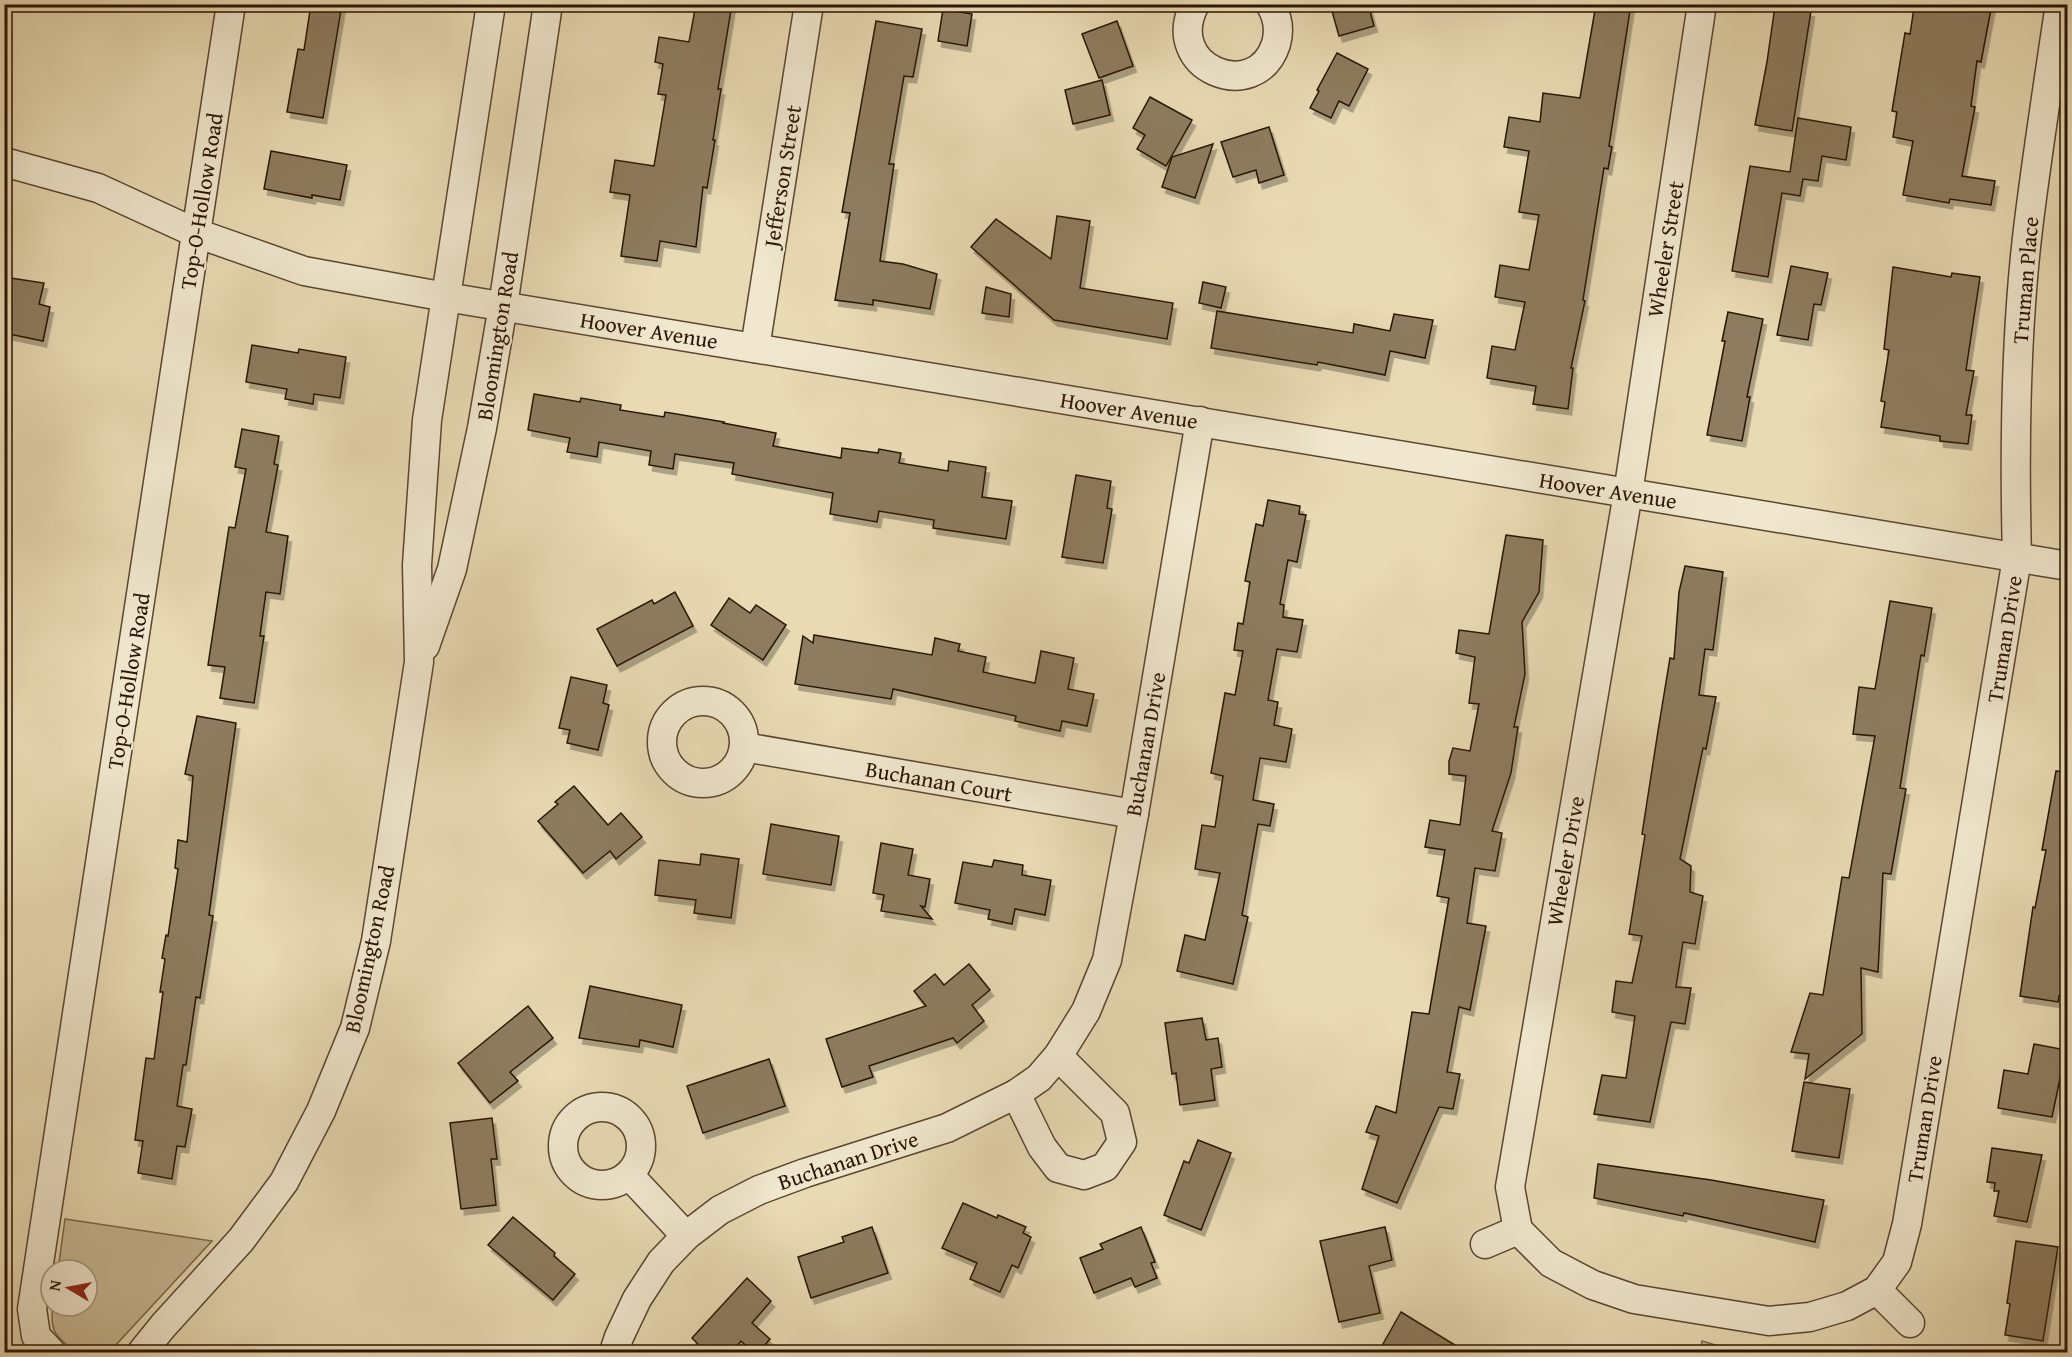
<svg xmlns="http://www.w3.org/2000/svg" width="2072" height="1357" viewBox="0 0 2072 1357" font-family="'Gentium Book Plus',serif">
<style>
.green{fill:#c8b995;stroke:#79674c;stroke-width:1.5}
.building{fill:#8d7b5f;stroke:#2a1503;stroke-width:1.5;filter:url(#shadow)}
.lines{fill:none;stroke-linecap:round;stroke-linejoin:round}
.minor-casing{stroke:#5a462f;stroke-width:31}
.minor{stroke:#f0e7ce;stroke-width:28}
.labels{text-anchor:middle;stroke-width:4.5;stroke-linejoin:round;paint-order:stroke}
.street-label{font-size:22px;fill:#2a1503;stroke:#f0e7ce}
</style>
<defs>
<filter id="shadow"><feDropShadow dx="3.5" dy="6" stdDeviation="0" flood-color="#0004"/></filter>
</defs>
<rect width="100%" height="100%" fill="#e8dab3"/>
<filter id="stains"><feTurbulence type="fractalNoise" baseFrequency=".00333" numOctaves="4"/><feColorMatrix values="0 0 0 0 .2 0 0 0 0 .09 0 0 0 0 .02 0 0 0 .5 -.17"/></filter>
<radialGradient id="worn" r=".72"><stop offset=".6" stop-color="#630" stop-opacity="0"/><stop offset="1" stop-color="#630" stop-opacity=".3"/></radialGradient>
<g class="green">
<path d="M65,1219L212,1241L113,1348L101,1352H75C57,1336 49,1333 53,1306H87V1270H58Z"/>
<path d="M1702,1341L1729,1349V1352H1700Z"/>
</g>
<g class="building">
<path d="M311,4H342L323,118L287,112L298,49L304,50Z"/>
<path d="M696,4H732L718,89H721L713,140H715L707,188L703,187L696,247L660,241L657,261L621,256L630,195L610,192L615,160L654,166L666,95L658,94L663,64L655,62L659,37L689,42Z"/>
<path d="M1330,4H1368L1374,26L1339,36Z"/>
<path d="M1596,4H1631L1609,146L1612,147L1608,169L1604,168L1583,300L1585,301L1571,368H1573L1568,409L1533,404L1536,386L1487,378L1492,346L1515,350L1525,302L1495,297L1500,265L1529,270L1539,215L1519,212L1529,151L1504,147L1509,117L1540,122L1543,93L1580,98Z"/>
<path d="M1928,4H1992L1981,62L1977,61L1971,106L1975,107L1962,176L1995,181L1991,205L1950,199L1949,203L1903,195L1913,141L1893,137L1897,112L1892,111L1905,33L1910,34L1914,8L1927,11Z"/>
<path d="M1775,6L1811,11L1792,131L1755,125L1767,62Z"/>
<path d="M943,9L972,14L967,46L938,41Z"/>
<path d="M876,21L922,29L913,77L904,76L889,164H894L880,261L903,264L937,274L930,309L873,300V305L835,300L850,213L842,212Z"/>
<path d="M1117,21L1133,66L1099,78L1082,34Z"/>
<path d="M1337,53L1368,69L1349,106L1339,101L1331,118L1310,108L1319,91L1317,90Z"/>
<path d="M1102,80L1110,115L1073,124L1065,90Z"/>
<path d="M1150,97L1192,120L1166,166L1137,149L1145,135L1133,128Z"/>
<path d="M1798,118L1851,127L1846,160L1822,156L1818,181L1803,179L1800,196L1782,193L1768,277L1732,271L1750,166L1790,172Z"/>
<path d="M1269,127L1284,175L1259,183L1256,170L1233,177L1221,142Z"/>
<path d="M1213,144L1195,198L1162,187L1172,157Z"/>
<path d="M271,151L347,165L340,200L312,195V198L264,189Z"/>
<path d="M1057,216L1090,221L1080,288L1173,303L1167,339L1054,320L971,247L996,219L1051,259Z"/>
<path d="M1791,266L1828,273L1821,305L1814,304L1808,340L1777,335Z"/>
<path d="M1893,267L1951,277L1952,273L1980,277L1966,370L1974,371L1966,415H1972L1968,444L1940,441V436L1881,427L1885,402L1881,401L1889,350L1884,349Z"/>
<path d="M4,277L44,283L39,304L50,307L43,341L4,333Z"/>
<path d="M1203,282L1226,287L1221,308L1199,303Z"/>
<path d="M986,287L1011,294L1009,317L982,313Z"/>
<path d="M1217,311L1353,333L1354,324L1390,331L1394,314L1433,320L1425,358L1390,351L1385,375L1318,362L1317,365L1211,348Z"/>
<path d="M1728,312L1763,319L1747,397H1750L1742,441L1707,435L1725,341H1722Z"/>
<path d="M252,345L298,353L299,349L346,357L340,398L314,394L313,404L285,399L287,389L246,382Z"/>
<path d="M534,394L580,402L581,398L621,405L620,410L664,417L665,412L724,422L723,423L776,433L773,446L841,458L842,448L878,453L879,449L901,453L899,463L948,471L949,461L986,467L982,497L1012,501L1006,539L933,528L934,520L879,511L877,522L830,514L833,493L732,474L734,463L675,454L673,469L649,465L651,451L599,442L597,457L567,452L570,438L528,430Z"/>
<path d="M242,429L279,436L274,464L278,465L266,532L288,536L280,594L266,592L260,636H264L254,703L220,698L225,667L208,665L229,527L235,528L246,469L235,467Z"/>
<path d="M1076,475L1111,481L1107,508L1112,509L1103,563L1062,557Z"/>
<path d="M1268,500L1300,506L1299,514L1306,515L1297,562L1288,560L1280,604L1284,605L1283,617L1303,620L1297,652L1277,649L1268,700L1278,702L1274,725L1292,729L1286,762L1260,758L1253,800L1274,804L1270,826L1258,824L1242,915L1248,917L1233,984L1177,971L1185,935L1205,940L1220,873L1195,869L1202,825L1215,827L1223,776L1211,773L1225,693L1235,695L1243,651L1234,650L1238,623L1243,624L1250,582L1245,581L1256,524L1263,526Z"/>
<path d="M1506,535L1543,540L1539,592L1522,622L1525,674L1514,727H1518L1511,773L1492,831L1502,833L1495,871L1475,868L1467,923L1486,926L1470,1010L1459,1007L1447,1072L1460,1074L1453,1109L1439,1107L1397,1203L1362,1189L1379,1136L1366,1132L1376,1106L1396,1113L1412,1012L1429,1014L1449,898L1437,896L1445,850L1425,847L1430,820L1460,825L1466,776L1449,774V761L1453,748L1470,751L1479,704L1469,703L1475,657L1456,653L1459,630L1489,634Z"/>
<path d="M1685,566L1723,572L1713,650L1705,649L1699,695L1716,697L1706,749L1703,748L1680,859L1691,866L1690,892L1703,896L1695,944L1683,942L1676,987L1691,988L1685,1024L1671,1022L1650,1122L1594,1114L1602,1075L1626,1078L1635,1016L1612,1012L1616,981L1632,983L1642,936L1629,934L1645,835L1642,834L1658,731L1670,658L1674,659L1679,592Z"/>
<path d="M675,592L693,626L617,666L597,629L652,600L654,604Z"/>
<path d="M729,598L750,613L756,605L786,625L763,660L711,625Z"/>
<path d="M1890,601L1932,608L1924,656L1921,655L1900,788L1906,789L1891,874L1883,873L1878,972L1861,968L1862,1034L1805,1079L1809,1054L1791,1052L1810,993L1823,995L1842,877L1849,878L1875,736L1853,734L1859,687L1875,689Z"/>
<path d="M814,635L932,655L935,638L960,644L958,651L986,657L983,672L1035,683L1041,651L1074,658L1068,689L1094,694L1087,726L1062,721L1060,731L1037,726L1015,721L1016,716L893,689L891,699L795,684L803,636L813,643Z"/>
<path d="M571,677L607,685L603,703L609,705L598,750L567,743L570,730L559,728Z"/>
<path d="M197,716L236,723L209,915L213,916L200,998L196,997L186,1065H183L177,1106L192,1109L185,1147L177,1146L172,1179L138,1173L143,1141L135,1140L146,1058L154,1059L163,992H160L165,959L162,958L166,935L168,936L178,869L175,868L178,840L187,842L193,776L185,774Z"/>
<path d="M2056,771L2067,772V998L2059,996L2058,1002L2020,996L2033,907L2035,908L2046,850H2042Z"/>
<path d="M574,786L608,825L621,813L642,837L616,859L610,851L583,873L538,821L558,804L555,802Z"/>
<path d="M771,824L839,836L831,885L763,874Z"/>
<path d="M881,843L913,849L908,875L930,879L925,907L921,906L932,919L881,911L884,895L873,893Z"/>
<path d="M701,854L739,859L731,918L694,913L696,900L655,895L659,860L700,865Z"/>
<path d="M994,860L1023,865L1022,875L1051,880L1045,915L1015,909L1012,924L988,919L990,910L955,903L963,862L992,867Z"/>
<path d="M969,964L990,990L972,1005L984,1021L957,1043L953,1038L869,1066L873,1077L842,1087L826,1039L926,1006L914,991L935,974L944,985Z"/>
<path d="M590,986L682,1005L673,1047L640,1040L639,1047L579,1038Z"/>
<path d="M528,1006L553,1038L510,1072L518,1081L490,1103L458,1063Z"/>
<path d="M1202,1018L1206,1040L1218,1038L1222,1067L1211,1069L1215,1100L1180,1105L1176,1073L1172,1074L1165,1023Z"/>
<path d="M2034,1044L2066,1050L2052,1117L1998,1108L2004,1070L2028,1074Z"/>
<path d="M769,1059L785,1106L703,1133L687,1086Z"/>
<path d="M1804,1082L1850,1089L1839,1158L1792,1151Z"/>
<path d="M492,1118L497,1159H491L496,1205L461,1209L450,1123Z"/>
<path d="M1198,1140L1231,1153L1201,1230L1164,1215L1184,1161L1189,1163Z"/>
<path d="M1992,1148L2042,1155L2027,1222L1994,1216L1999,1191H1994L1995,1183L1987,1182Z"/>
<path d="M1598,1164L1711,1180L1824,1200L1815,1242L1684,1213L1683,1216L1594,1198Z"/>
<path d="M963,1203L997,1218L998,1215L1026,1227L1023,1233L1031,1237L1018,1268L1012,1265L1000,1292L970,1279L977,1263L942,1248Z"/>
<path d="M513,1217L555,1253L554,1256L575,1274L553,1300L488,1245Z"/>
<path d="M872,1227L888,1273L811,1298L798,1257L844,1242L842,1237Z"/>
<path d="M1141,1227L1155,1262L1151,1263L1157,1278L1135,1287L1131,1278L1094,1293L1080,1258L1103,1249L1100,1244Z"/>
<path d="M1385,1227L1392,1260L1369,1266L1380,1313L1339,1322L1320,1241Z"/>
<path d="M2016,1241L2058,1247L2043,1341L2005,1335L2010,1304L2007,1303Z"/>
<path d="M747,1278L771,1301L752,1323L770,1339L758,1353H754L741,1341L731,1353H707L692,1338Z"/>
<path d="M1401,1312L1468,1353H1397L1383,1344Z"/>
</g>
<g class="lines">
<g class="minor-casing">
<g id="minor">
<path d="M1195,4C1161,68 1256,106 1276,44C1280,30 1278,17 1270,4"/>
<path d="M4,162L98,188L196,233L304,271L446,297L2068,566"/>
<path d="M755,348L809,4"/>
<path d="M425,646L452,569L482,428L503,306L548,4"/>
<circle cx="703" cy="742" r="41"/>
<path d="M744,747L1134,814"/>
<path d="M1016,1094L1042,1147L1058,1168L1084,1175L1105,1167L1122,1142L1115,1113L1058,1056"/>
<circle cx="602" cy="1146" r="39"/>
<path d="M629,1175L686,1236"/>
<path d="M1518,1230L1551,1263L1593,1285L1634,1299L1769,1321L1810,1317L1847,1306L1877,1290L1897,1262L1907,1224L2017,558C2014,446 2015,332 2029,221C2038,149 2049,77 2060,4"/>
<path d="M1518,1230L1510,1187L1628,493L1702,4"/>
<path d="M1485,1244L1518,1230"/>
<path d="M1877,1290L1910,1323"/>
<path d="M51,1352L36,1336L32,1309L231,4"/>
<path d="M142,1352L163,1326L241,1240L284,1182L321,1111L355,1028L376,941L419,662L417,565L427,420L491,4"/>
<path d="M614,1352L619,1337L637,1299L661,1262L686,1236L720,1210L759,1190L805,1173L947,1128L1016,1094L1039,1078L1058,1056L1086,1011L1107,960L1134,814L1200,421"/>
</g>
</g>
<use href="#minor" class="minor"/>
</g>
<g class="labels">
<g class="street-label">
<text transform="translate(782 176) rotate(-81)" y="8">Jefferson Street</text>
<text transform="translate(201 201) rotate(-81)" y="8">Top-O-Hollow Road</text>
<text transform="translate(1665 249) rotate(-81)" y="8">Wheeler Street</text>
<text transform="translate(2025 280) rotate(-85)" y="8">Truman Place</text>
<text transform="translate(649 330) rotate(9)" y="8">Hoover Avenue</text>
<text transform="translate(497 336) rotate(-81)" y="8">Bloomington Road</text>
<text transform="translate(1129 410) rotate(9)" y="8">Hoover Avenue</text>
<text transform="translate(1608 490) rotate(9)" y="8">Hoover Avenue</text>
<text transform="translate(2004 639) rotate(-81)" y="8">Truman Drive</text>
<text transform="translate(128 681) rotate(-81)" y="8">Top-O-Hollow Road</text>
<text transform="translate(1145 744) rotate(-80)" y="8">Buchanan Drive</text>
<text transform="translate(939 781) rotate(10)" y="8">Buchanan Court</text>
<text transform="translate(1565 861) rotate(-80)" y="8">Wheeler Drive</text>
<text transform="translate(369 949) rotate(-78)" y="8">Bloomington Road</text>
<text transform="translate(1924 1119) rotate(-81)" y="8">Truman Drive</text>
<text transform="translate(848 1160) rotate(-18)" y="8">Buchanan Drive</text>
</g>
</g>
<rect width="2072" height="1357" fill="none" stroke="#e8dab3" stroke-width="24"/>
<rect x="6" y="6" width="2060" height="1345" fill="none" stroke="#2a1503" stroke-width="3"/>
<rect x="12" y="12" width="2048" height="1333" fill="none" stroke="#2a1503" stroke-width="1.5"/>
<g transform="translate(69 1288) rotate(280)"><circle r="28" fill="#f0e7ce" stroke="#a1937d" stroke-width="1.5"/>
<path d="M0-4.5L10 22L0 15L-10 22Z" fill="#8f2418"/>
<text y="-9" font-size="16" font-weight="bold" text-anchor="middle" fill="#2a1503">N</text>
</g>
<rect width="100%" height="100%" filter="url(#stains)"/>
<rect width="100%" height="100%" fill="url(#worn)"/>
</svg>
